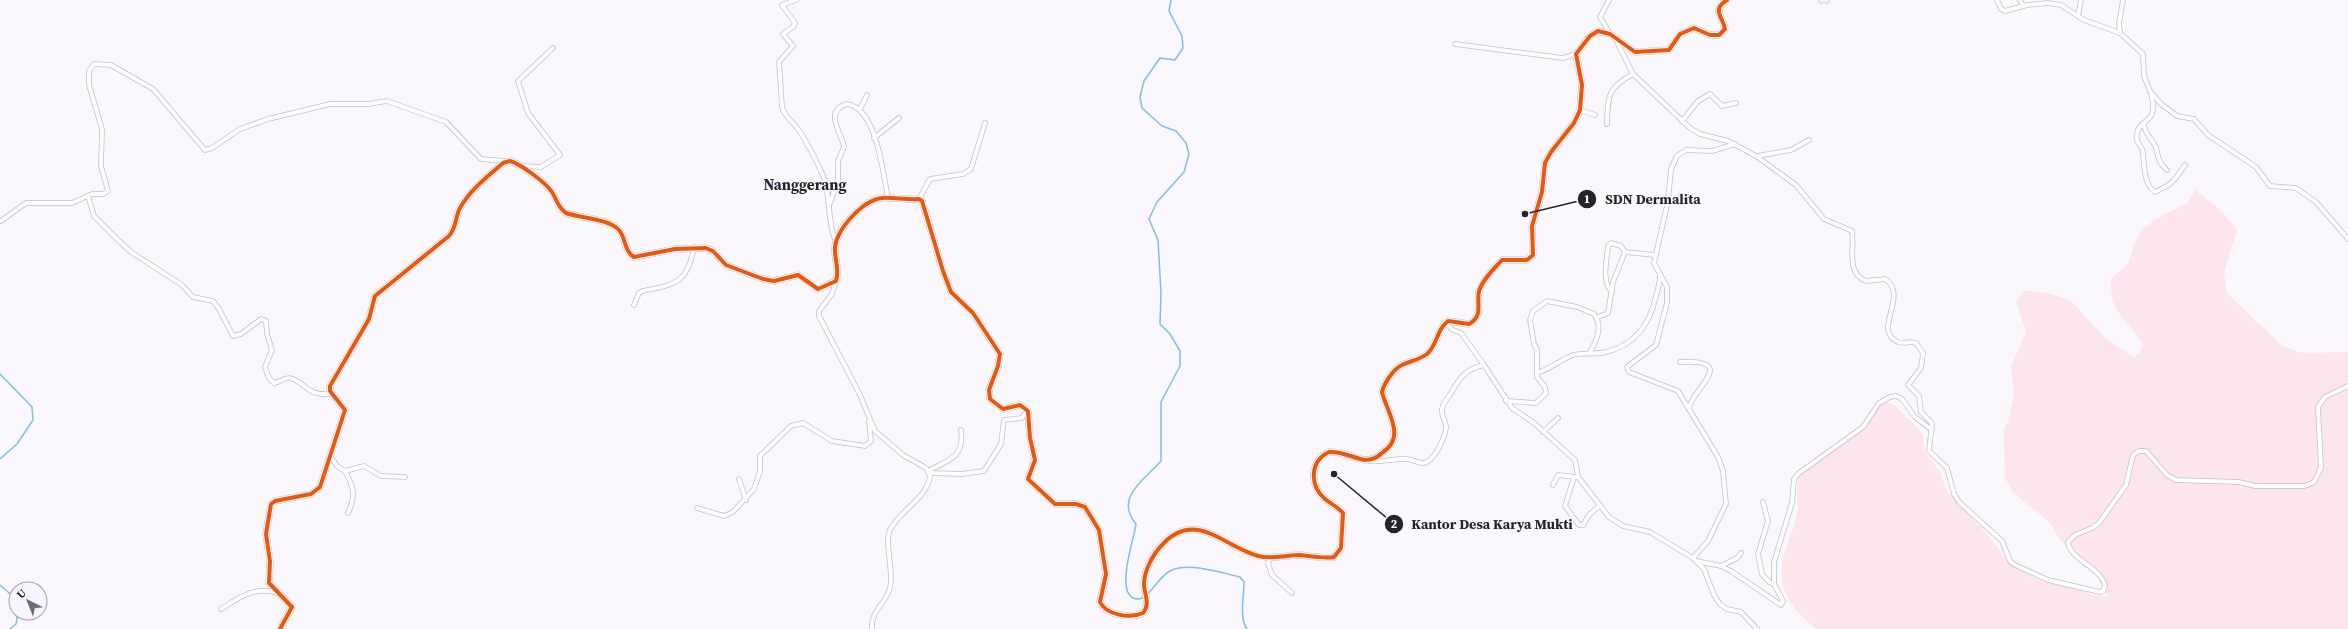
<svg xmlns="http://www.w3.org/2000/svg" width="2348" height="629" viewBox="0 0 2348 629" font-family="'Source Serif 4',serif">
<style>
.green{fill:#fde5ec}
.lines{fill:none;stroke-linecap:round;stroke-linejoin:round}
.stream{stroke:#7fbeeb;stroke-width:1.5}
.street-casing{stroke:#c3bfc7;stroke-width:5.5}
.secondary-casing{stroke:#c3bfc7;stroke-width:7}
.street{stroke:#fefeff;stroke-width:4}
.secondary{stroke:#f7f4f7;stroke-width:5.5}
.cycleway-casing{stroke:#f9f5ff;stroke-width:6}
.cycleway{stroke:#e8590c;stroke-width:4}
.labels{text-anchor:middle;stroke-width:3;stroke-linejoin:round;paint-order:stroke}
.quarter-label{font-size:15px;font-weight:bold;fill:#26222b;stroke:#f9f5ff}
.leader{fill:none;stroke:#26222b;stroke-width:1.5}
.callout-dot{fill:#26222b;stroke:#f9f5ff;stroke-width:1.5}
.mark-label{font-size:12px;text-anchor:middle;font-weight:bold;fill:#fff}
.callout-label{font-size:14px;text-anchor:middle;font-weight:bold;fill:#26222b;stroke:#f9f5ff;stroke-width:3;stroke-linejoin:round;paint-order:stroke}
</style>
<rect width="100%" height="100%" fill="#faf7fd"/>
<path class="green" d="M2195,190L2221,210L2237,230L2224,272L2227,293L2282,346L2302,353L2348,352V629H1816C1804,619 1788,604 1784,588C1775,560 1792,540 1797,514C1799,501 1794,486 1801,474C1804,470 1808,468 1813,466L1859,432L1878,406L1885,402L1894,405L1916,426L1923,435L1925,453L1939,470L1948,493L1956,498L1959,504L1987,534L2002,554L2024,573L2043,582L2075,588L2092,595L2108,596L2092,567L2071,552L2059,538L2051,524L2013,492L2005,478L2004,429L2008,422L2014,393L2011,367L2026,332L2016,301L2024,291C2041,291 2058,294 2073,303L2105,338L2134,357L2140,352L2143,344C2135,329 2118,318 2113,301C2111,294 2111,286 2111,278L2129,263L2133,247L2141,231L2154,220L2187,203Z"/>
<g class="lines">
<g class="stream">
<path d="M0,374L32,407L33,420L17,444L0,459"/>
<path d="M0,585L16,599"/>
<path d="M1148,594C1155,586 1162,574 1172,570C1189,562 1222,573 1240,577L1244,582C1244,596 1239,618 1247,629"/>
<path d="M1145,597C1141,599 1138,600 1133,598C1116,590 1134,539 1136,524C1114,498 1144,480 1161,461V402L1180,366V351L1170,334L1160,324L1161,293L1158,240L1149,219L1157,202L1184,172L1189,154L1186,143L1176,131L1162,126L1142,108L1140,97L1144,81L1160,58L1175,60L1183,48L1182,36L1169,11L1171,0"/>
<path d="M10,629L16,624L18,613"/>
</g>
<g class="street-casing">
<g id="street">
<path d="M796,0L782,5L795,23L793,27L783,34L793,46L779,62L782,107C784,116 793,122 798,129C807,142 815,158 822,173C832,195 826,220 836,242"/>
<path d="M1609,0L1600,17L1610,34"/>
<path d="M1997,0L2001,9L2005,11L2027,5L2048,3L2061,5L2084,20L2120,33L2143,54L2144,76L2150,91L2161,104L2177,116L2194,119L2208,135L2256,167L2270,186L2296,188L2316,202L2348,239"/>
<path d="M2020,0L2023,6"/>
<path d="M2078,16L2081,0"/>
<path d="M2120,33L2119,24L2123,0"/>
<path d="M1615,38L1633,74L1690,128L1700,134L1728,141L1756,156L1796,185L1824,219L1852,231C1855,246 1845,273 1866,281L1885,279C1910,296 1871,330 1898,342C1904,344 1910,341 1916,343L1923,353L1921,368L1908,385L1919,396L1921,412L1932,423L1929,451L1947,468L1954,494L1959,502L2002,541L2010,561L2015,565L2048,580L2100,592L2103,591L2105,585C2099,566 2070,560 2068,542L2075,535L2092,528L2099,523L2126,485L2133,455L2139,451H2146L2167,475L2176,480L2239,482L2255,486H2305L2314,482L2321,468L2318,407L2325,397L2348,386"/>
<path d="M1455,44L1563,58L1576,54"/>
<path d="M2151,93C2159,126 2141,116 2137,133C2134,142 2143,146 2143,153C2144,165 2144,185 2155,192C2174,183 2174,181 2185,165"/>
<path d="M860,109L867,95"/>
<path d="M1580,110L1595,115"/>
<path d="M1682,121L1698,101L1710,94L1722,106L1736,103"/>
<path d="M1607,124C1608,96 1607,88 1633,74"/>
<path d="M2144,125C2145,135 2153,139 2156,148C2158,156 2159,164 2167,170"/>
<path d="M874,138L899,118"/>
<path d="M1757,156L1791,150L1809,140"/>
<path d="M523,166L541,167L560,155L528,113L518,81L553,48"/>
<path d="M88,196L94,216L117,239L131,252L182,285L193,297L213,301L219,309L233,336L241,334L261,319L266,321L267,334L272,350L265,367L269,378L274,383C280,382 284,378 289,378C306,381 305,397 333,394"/>
<path d="M919,199L930,179L963,174L971,169L985,123"/>
<path d="M830,203L838,181V161L844,147C843,135 822,111 847,104C877,108 883,174 888,198"/>
<path d="M1,221L26,203H72L92,194H103L108,191L101,166L102,129L89,85V71L94,64L111,65L153,89L205,150L212,148L240,129L268,119L330,104H368L387,101L446,122L481,159L505,161"/>
<path d="M836,281L832,294L819,311V316L860,395L875,431L903,455L926,468L930,476C927,499 900,510 890,530C884,543 894,570 890,588C886,603 870,612 872,629"/>
<path d="M1612,292C1601,281 1607,260 1608,246L1611,243L1621,246L1625,252"/>
<path d="M634,305L639,293L643,291C676,284 688,283 694,247"/>
<path d="M1596,318L1608,313L1613,282L1625,252L1655,255"/>
<path d="M1445,323L1453,330L1461,333L1484,365"/>
<path d="M1680,362C1740,359 1692,389 1689,408"/>
<path d="M1537,373C1550,369 1560,360 1573,355C1585,352 1596,355 1606,352C1636,345 1650,324 1656,296C1658,289 1660,283 1660,275"/>
<path d="M1506,401L1536,403L1546,393L1545,387L1537,377V349L1534,344L1530,320L1533,311L1547,301L1577,307L1594,314C1603,326 1597,340 1590,352"/>
<path d="M1543,432L1558,418"/>
<path d="M330,455L337,466L345,471L364,466L381,476L405,477"/>
<path d="M1369,461C1382,463 1394,458 1406,459C1412,459 1419,464 1424,463C1435,461 1445,437 1446,427C1446,421 1441,416 1442,409C1443,403 1448,398 1451,393C1460,377 1466,369 1484,365L1512,408L1534,423L1575,460L1578,477L1609,517L1623,526L1650,532L1693,558L1704,569L1714,595L1720,604L1727,609L1741,612L1757,629"/>
<path d="M345,471C354,487 356,496 348,513"/>
<path d="M928,471C948,460 965,458 961,430"/>
<path d="M930,473L962,474L984,471L1001,444L1004,420L1022,418L1027,410"/>
<path d="M1574,477L1565,506L1579,525H1583L1589,515L1599,506"/>
<path d="M739,479L746,500"/>
<path d="M1553,485L1558,475L1576,477"/>
<path d="M1763,502L1768,521L1758,554L1762,574L1769,582L1774,584"/>
<path d="M697,508L724,516L733,512L754,489L760,471V456L791,426L803,423L832,441L865,446L871,441L869,421"/>
<path d="M1271,558L1268,563L1272,575L1292,593"/>
<path d="M1693,558L1708,541L1726,504L1723,471L1718,457L1678,391L1629,372L1627,367L1656,345L1667,303V287L1654,263L1668,201L1671,169L1677,156L1686,150L1712,151L1735,144"/>
<path d="M1696,561L1721,566L1731,571L1781,605L1783,601L1774,584V562L1792,503L1794,479L1799,473L1863,427L1879,403L1890,397L1896,396L1902,399L1915,417L1932,430"/>
<path d="M1721,566L1737,558L1741,553"/>
<path d="M221,609C240,597 254,586 278,593"/>
</g>
</g>
<g class="secondary-casing">
<g id="secondary">
<path d="M1822,0H1826"/>
<path d="M280,629L292,607L269,583L270,561L266,534L271,504L275,501L311,494L320,487L345,410L330,391V386L369,319L375,296L449,236C457,227 455,217 460,208C470,190 488,176 503,163L510,161C521,164 546,183 552,192C557,200 558,208 566,213C580,218 610,219 619,230C626,238 624,251 634,257L675,249L706,248L713,251L726,265L763,279L774,281L798,275L818,289L836,281C840,268 834,259 835,247C837,229 863,200 882,198C892,197 907,200 919,199L922,201L943,271L951,292L973,313L1000,354L998,366L989,390L990,399L1003,409L1020,405L1028,411L1030,438L1035,460L1028,479L1055,504H1076L1085,507L1099,530L1106,574L1100,602C1106,615 1130,619 1143,613C1151,604 1144,594 1144,584C1144,571 1153,554 1162,545C1195,509 1223,546 1258,556C1272,560 1286,555 1300,555C1311,556 1323,559 1334,557L1341,548L1343,513C1338,507 1331,504 1325,499C1309,485 1310,461 1329,452C1342,451 1353,458 1365,460C1371,460 1378,457 1382,453C1407,437 1387,413 1382,392C1384,384 1393,369 1402,365C1410,361 1419,360 1427,354C1438,344 1436,330 1448,321L1469,324C1484,316 1476,303 1479,291C1483,279 1494,269 1502,260H1527L1533,255L1532,226L1542,192L1545,163L1551,152L1574,123L1580,110L1582,85L1576,54L1590,36L1598,31L1610,34L1635,52L1669,50L1680,34L1694,28L1710,35H1719L1725,29C1723,17 1711,10 1727,0"/>
</g>
</g>
<use href="#street" class="street"/>
<use href="#secondary" class="secondary"/>
<g class="cycleway-casing">
<path id="cycleway" d="M280,629L292,607L269,583L270,561L266,534L271,504L275,501L311,494L320,487L345,410L330,391V386L369,319L375,296L449,236C457,227 455,217 460,208C470,190 488,176 503,163L510,161C521,164 546,183 552,192C557,200 558,208 566,213C580,218 610,219 619,230C626,238 624,251 634,257L675,249L706,248L713,251L726,265L763,279L774,281L798,275L818,289L836,281C840,268 834,259 835,247C837,229 863,200 882,198C892,197 907,200 919,199L922,201L943,271L951,292L973,313L1000,354L998,366L989,390L990,399L1003,409L1020,405L1028,411L1030,438L1035,460L1028,479L1055,504H1076L1085,507L1099,530L1106,574L1100,602C1106,615 1130,619 1143,613C1151,604 1144,594 1144,584C1144,571 1153,554 1162,545C1195,509 1223,546 1258,556C1272,560 1286,555 1300,555C1311,556 1323,559 1334,557L1341,548L1343,513C1338,507 1331,504 1325,499C1309,485 1310,461 1329,452C1342,451 1353,458 1365,460C1371,460 1378,457 1382,453C1407,437 1387,413 1382,392C1384,384 1393,369 1402,365C1410,361 1419,360 1427,354C1438,344 1436,330 1448,321L1469,324C1484,316 1476,303 1479,291C1483,279 1494,269 1502,260H1527L1533,255L1532,226L1542,192L1545,163L1551,152L1574,123L1580,110L1582,85L1576,54L1590,36L1598,31L1610,34L1635,52L1669,50L1680,34L1694,28L1710,35H1719L1725,29C1723,17 1711,10 1727,0"/>
</g>
<use href="#cycleway" class="cycleway"/>
</g>
<g class="labels">
<g class="quarter-label">
<text x="805" y="190">Nanggerang</text>
</g>
</g>
<path class="leader" d="M1525 214L1587 199M1334 474L1394 524"/>
<g class="callout-dot">
<circle cx="1525" cy="214" r="4"/>
<circle cx="1334" cy="474" r="4"/>
<circle cx="1587" cy="199" r="10"/>
<circle cx="1394" cy="524" r="10"/>
</g>
<g class="mark-label">
<text x="1587" y="203">1</text>
<text x="1394" y="528">2</text>
</g>
<g class="callout-label">
<text x="1653" y="204">SDN Dermalita</text>
<text x="1492" y="529">Kantor Desa Karya Mukti</text>
</g>
<g transform="translate(28 601) rotate(317)"><circle r="19" fill="#f9f5ff" stroke="#a5a1aa"/>
<path d="M0-3L7 15L0 10L-7 15Z" fill="#706d74"/>
<text y="-6" font-size="11" font-weight="bold" text-anchor="middle" fill="#26222b">U</text>
</g>
</svg>
